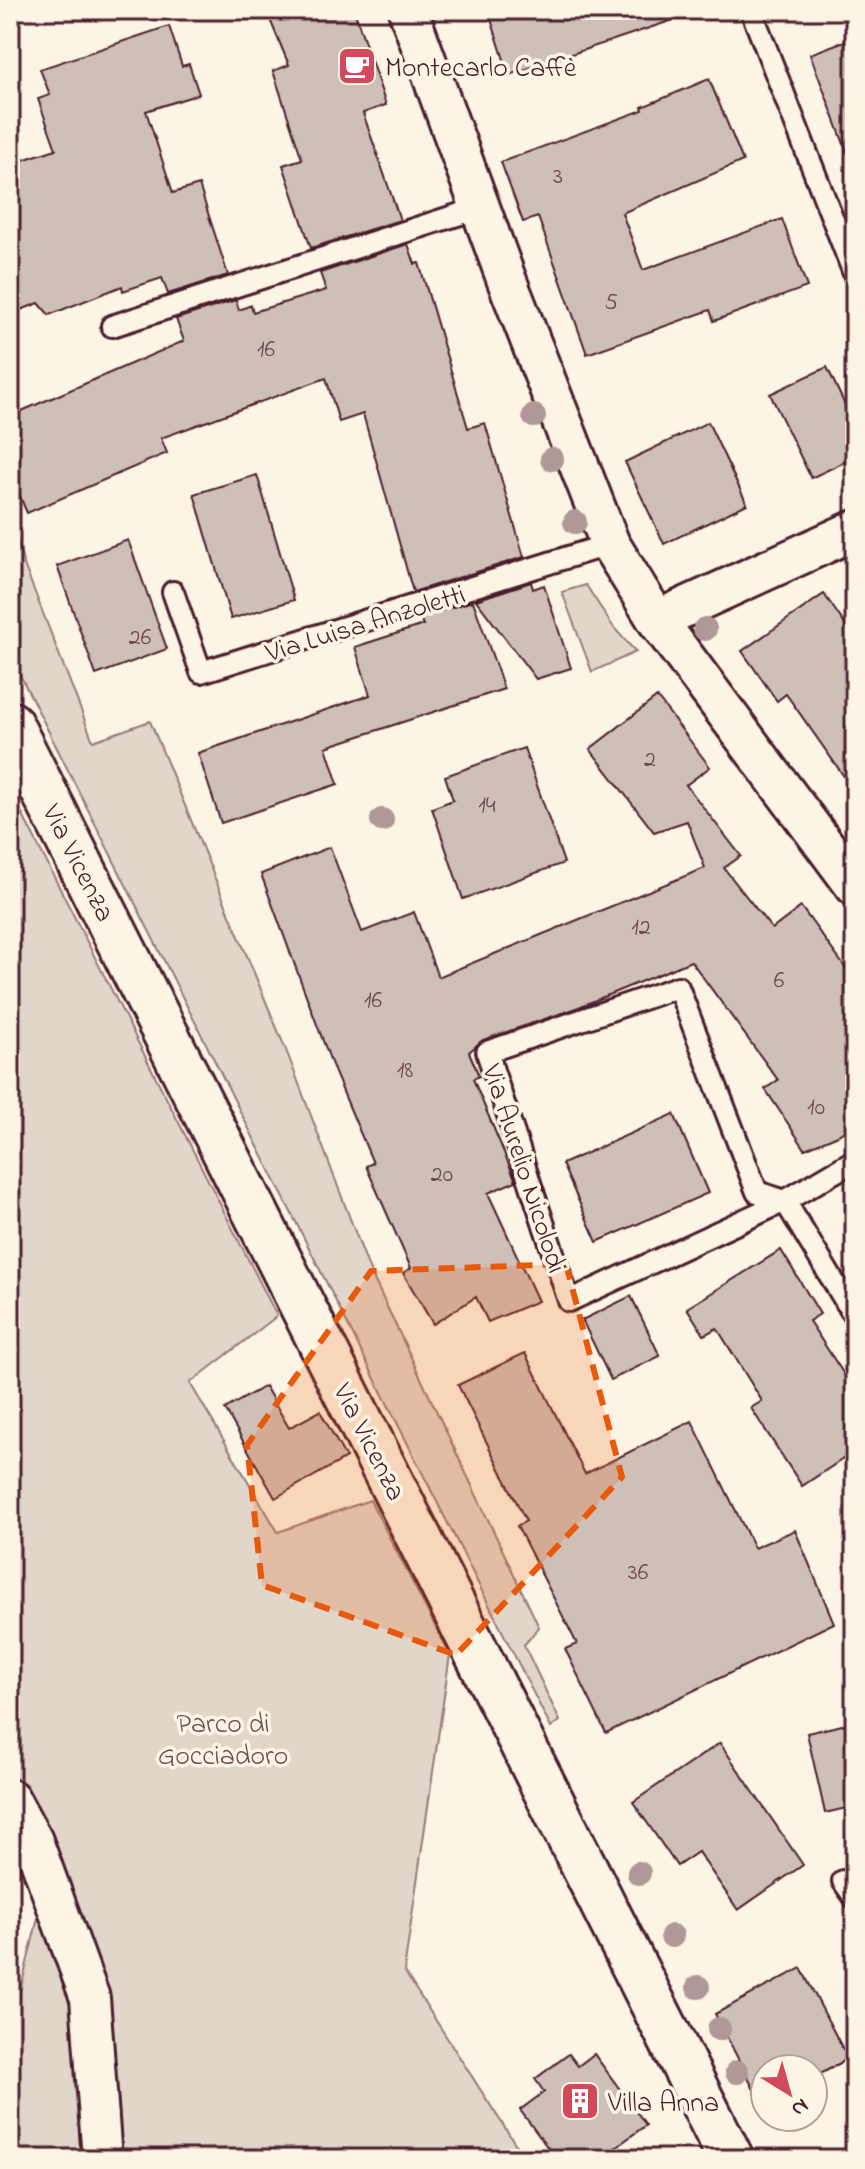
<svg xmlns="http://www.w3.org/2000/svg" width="865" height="2169" viewBox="0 0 865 2169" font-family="'Indie Flower',sans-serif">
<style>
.green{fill:#e2d5ca;stroke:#967a7a;stroke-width:2}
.building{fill:#cfc0b7;stroke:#4a1f2b;stroke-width:2}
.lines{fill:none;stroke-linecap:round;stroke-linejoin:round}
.service-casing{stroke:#4a1f2b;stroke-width:26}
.minor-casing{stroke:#4a1f2b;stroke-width:44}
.secondary-casing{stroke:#4a1f2b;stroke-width:50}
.service{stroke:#fcf5e5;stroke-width:20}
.minor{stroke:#fcf5e5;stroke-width:38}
.secondary{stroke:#fcf5e5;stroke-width:44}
.tree{fill:#af9895}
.marked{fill:#e8590c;fill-opacity:0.2;stroke:#e8590c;stroke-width:6;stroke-dasharray:16 10;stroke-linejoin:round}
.labels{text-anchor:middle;stroke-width:7;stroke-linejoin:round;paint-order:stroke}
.number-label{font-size:24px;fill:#6b474e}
.poi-label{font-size:28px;fill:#4a1f2b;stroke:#fcf5e5;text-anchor:start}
.street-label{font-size:28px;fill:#4a1f2b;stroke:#fcf5e5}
.park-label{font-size:28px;fill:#704c53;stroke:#fcf5e5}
</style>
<rect width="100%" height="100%" fill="#fcf5e5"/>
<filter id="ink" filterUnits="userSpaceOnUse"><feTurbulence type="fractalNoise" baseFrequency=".0125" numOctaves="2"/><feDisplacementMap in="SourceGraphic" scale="16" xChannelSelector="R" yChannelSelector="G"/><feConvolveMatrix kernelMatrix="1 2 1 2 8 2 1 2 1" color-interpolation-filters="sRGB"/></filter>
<g filter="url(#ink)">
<g class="green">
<path d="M10,513L23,562L93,741L150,721L288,1055L370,1271L539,1627L524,1645L560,1721L551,1728L10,655Z"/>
<path d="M586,585L614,628L636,652L592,672L562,592Z"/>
<path d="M10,790L277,1316L190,1383L278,1532L370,1500L450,1655L404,1971L525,2159H10V2032L41,1906L10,1858Z"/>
</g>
<g class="building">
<path d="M266,10H354L386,105L363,113L400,220L311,248L283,165L302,159L273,71L289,65Z"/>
<path d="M488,10H687L688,15L509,75Z"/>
<path d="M169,26L182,66L189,64L199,94L146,111L173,193L199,185L228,275L168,294L162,278L123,291L122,286L49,315L39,303L10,314V164L56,149L38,99L50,95L40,69Z"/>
<path d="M855,37V164L852,165L810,54Z"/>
<path d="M709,79L743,161L622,213L643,270L782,219L807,287L714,321L710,310L587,354L538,217L523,222L501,162L643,110L642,107Z"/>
<path d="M408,244L415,264L419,263L468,428L485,423L524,557L413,592L363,414L339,422L326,378L161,438L167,453L27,513L10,473V416L184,341L176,319L236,300L239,310L251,305L253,312L326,290L320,273Z"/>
<path d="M827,367L855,426V457L811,478L770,394Z"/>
<path d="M708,422L747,504L664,544L625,462Z"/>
<path d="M257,475L294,600L231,619L194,494Z"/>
<path d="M128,540L167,649L96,675L57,566Z"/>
<path d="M531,582L533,589L544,585L571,668L536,679L476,600Z"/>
<path d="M824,594L855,639V792L786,694L777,701L742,651Z"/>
<path d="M473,601L504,689L326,747L338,784L221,823L198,753L370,695L355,647L423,625L420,617Z"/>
<path d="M657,697L710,767L686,785L741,856L724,868L772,929L801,907L855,981V1124L838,1135L805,1149L765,1089L778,1080L691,961L574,1009L483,1040L469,1052L479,1076L473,1079L516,1181L488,1193L538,1301L488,1322L476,1297L433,1324L403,1273L411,1268L366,1166L373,1163L335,1073L261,874L330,847L362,932L414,912L438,977L705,868L687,821L654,832L590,749Z"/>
<path d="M524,748L564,863L463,899L432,808L453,800L445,776Z"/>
<path d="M674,1114L708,1193L597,1242L562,1164Z"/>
<path d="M781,1250L820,1314L809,1321L855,1391V1451L802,1486L751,1408L762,1401L717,1328L704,1335L687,1308Z"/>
<path d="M631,1296L660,1356L611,1380L582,1320Z"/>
<path d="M525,1353L585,1474L692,1421L754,1548L795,1530L834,1623L606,1733L565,1649L577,1644L517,1526L526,1521L458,1385Z"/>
<path d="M265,1386L289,1428L320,1411L346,1458L275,1498L225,1409Z"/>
<path d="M855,1722V1806L825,1813L807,1733Z"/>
<path d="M720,1743L803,1865L738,1910L698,1852L677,1866L633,1802Z"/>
<path d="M801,1968L848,2059L813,2078V2069H765V2103L762,2105L715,2014Z"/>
<path d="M569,2054L578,2066L594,2054L646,2125L600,2159H556L520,2110L544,2092L535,2079Z"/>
</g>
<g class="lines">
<g class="service-casing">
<g id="service">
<path d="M751,10L855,276"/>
<path d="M112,326L482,207"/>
<path d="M173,592L201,672L610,544"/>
<path d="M855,1160L785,1201L757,1192L678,987L487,1052L569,1301L785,1201L855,1317"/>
<path d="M843,1881L855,1898"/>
</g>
</g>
<g class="minor-casing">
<g id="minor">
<path d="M408,10L507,281L610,544L657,620L855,886"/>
<path d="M657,620L855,530"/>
<path d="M10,1799L33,1841L90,1998L102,2159"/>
</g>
</g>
<g class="secondary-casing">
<path id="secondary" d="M10,724L731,2159"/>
</g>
<use href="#service" class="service"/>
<use href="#minor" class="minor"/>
<use href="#secondary" class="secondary"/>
</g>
<g class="tree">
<circle cx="534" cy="416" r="12"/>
<circle cx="552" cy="459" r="12"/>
<circle cx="575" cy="522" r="12"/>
<circle cx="705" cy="629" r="12"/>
<circle cx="382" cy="820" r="12"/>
<circle cx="639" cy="1873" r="12"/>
<circle cx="672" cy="1936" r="12"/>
<circle cx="698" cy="1987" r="12"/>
<circle cx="719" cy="2029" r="12"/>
<circle cx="737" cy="2072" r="12"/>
</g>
</g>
<path class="marked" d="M566,1264L622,1477L456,1655L262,1585L247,1445L371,1271Z"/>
<defs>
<g id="cafe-square" transform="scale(2)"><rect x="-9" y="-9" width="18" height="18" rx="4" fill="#d1495b" stroke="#fcf5e5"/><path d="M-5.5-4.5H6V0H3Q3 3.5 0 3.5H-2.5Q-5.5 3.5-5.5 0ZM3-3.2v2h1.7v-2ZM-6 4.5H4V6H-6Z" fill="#fff"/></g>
<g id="building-square" transform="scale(2)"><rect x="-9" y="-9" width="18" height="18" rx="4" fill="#d1495b" stroke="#fcf5e5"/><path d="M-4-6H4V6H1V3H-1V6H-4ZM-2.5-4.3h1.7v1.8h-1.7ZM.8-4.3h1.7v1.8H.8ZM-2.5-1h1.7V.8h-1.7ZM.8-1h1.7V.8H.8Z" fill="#fff"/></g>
</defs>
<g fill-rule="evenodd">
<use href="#cafe-square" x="357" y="66"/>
<use href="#building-square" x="580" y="2101"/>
</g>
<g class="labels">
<g class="number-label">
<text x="558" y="183">3</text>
<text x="611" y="309">5</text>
<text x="266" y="356">16</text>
<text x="140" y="644">26</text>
<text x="650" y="766">2</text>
<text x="487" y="812">14</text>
<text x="641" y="934">12</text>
<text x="779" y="987">6</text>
<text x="373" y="1007">16</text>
<text x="405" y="1077">18</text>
<text x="816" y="1114">10</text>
<text x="442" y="1181">20</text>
<text x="638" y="1579">36</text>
</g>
<g class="poi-label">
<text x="385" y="76">Montecarlo Caffè</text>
<text x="608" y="2111">Villa Anna</text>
</g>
<g class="street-label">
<text transform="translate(365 622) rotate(-17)" y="10">Via Luisa Anzoletti</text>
<text transform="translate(80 862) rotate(63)" y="10">Via Vicenza</text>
<text transform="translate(526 1168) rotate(72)" y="10">Via Aurelio Nicolodi</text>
<text transform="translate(371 1441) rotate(63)" y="10">Via Vicenza</text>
</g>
<g class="park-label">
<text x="223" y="1732">Parco di<tspan x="223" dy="32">Gocciadoro</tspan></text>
</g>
</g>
<rect width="865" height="2169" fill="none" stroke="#fcf5e5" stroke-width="40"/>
<rect x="20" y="20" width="825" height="2129" fill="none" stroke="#4a1f2b" stroke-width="3" filter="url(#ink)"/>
<g transform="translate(789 2093) rotate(143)"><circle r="38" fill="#fcf5e5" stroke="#b59f9b" stroke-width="2"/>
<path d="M0-6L14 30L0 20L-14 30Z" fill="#d1495b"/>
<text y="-12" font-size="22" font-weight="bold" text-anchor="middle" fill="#4a1f2b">N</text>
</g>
</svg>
